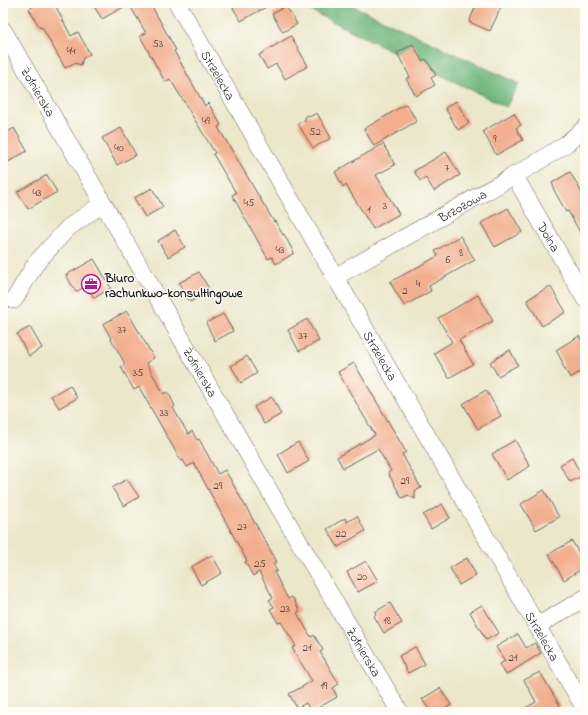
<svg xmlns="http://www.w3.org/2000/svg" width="588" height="715" viewBox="0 0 588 715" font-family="'Indie Flower',sans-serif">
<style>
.forest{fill:#6eb67b;stroke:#45694c}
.building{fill:#f2ae8e}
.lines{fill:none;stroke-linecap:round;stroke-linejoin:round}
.minor-casing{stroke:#656359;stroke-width:18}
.minor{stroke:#fff;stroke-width:17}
.labels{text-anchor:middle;stroke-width:3;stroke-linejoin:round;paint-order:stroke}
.number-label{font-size:11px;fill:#524038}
.street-label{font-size:13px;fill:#1c1c1c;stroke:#fdfcf7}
.poi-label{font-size:13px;font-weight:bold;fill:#1c1c1c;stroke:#fdfcf7;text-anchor:start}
</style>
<rect width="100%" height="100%" fill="#fdfcf7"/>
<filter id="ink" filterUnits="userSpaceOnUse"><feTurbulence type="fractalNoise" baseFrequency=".025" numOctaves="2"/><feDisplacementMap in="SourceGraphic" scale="8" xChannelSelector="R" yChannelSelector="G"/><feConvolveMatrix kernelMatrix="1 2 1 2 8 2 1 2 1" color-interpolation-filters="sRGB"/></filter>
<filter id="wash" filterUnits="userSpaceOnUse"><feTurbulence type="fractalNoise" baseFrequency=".012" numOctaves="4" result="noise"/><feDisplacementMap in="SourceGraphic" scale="16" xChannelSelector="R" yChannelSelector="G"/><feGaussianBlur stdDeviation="0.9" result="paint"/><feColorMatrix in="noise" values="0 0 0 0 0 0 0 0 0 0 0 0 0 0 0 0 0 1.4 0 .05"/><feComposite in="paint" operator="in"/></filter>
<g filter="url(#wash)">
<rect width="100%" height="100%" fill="#ece7cb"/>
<path class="forest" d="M295,3H347L519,84L506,107Z"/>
<g id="blocks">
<g class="building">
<path d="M41,3H54L71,36L78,32L90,54L83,58L81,65L74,63L65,68L42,27L40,28L29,9Z"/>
<path d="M92,3H150L176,50L174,51L205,106L208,103L221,125L218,127L274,222L275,221L283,235L284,234L294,253L276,264L272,257L268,259L232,195L236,193L213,154L215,153L170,79L165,82L140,36L146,33L129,4L102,19Z"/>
<path d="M230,3H273L241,21Z"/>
<path d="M477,3H503L490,31L469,22Z"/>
<path d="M286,6L297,24L283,32L272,14Z"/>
<path d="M291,36L308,66L285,79L276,64L267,69L259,55Z"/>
<path d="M413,44L422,61L426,59L436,75L431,78L435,85L416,96L406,79L410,77L397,53Z"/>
<path d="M456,101L469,123L458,130L445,108Z"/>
<path d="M406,104L417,121L374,146L364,129Z"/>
<path d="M317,113L331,138L313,148L298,124L305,120L306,115L311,116Z"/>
<path d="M514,113L521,125L516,128L523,140L496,155L483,131Z"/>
<path d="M14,128L27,151L3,165V135Z"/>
<path d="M121,128L136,155L117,165L102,138Z"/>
<path d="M383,144L395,165L376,175L399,214L373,229L346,185L343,187L335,172Z"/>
<path d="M446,152L460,175L434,191L426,178L420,181L414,171Z"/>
<path d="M570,172L585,198V241L568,211L566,212L553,188L554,187L552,183Z"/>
<path d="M47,175L57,192L28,209L17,192Z"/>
<path d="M152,188L163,207L145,217L134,198Z"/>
<path d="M508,208L522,232L495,247L481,223Z"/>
<path d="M175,230L185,247L168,257L158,241Z"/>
<path d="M460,236L475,260L429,286L431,291L404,306L390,282L438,256L435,251Z"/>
<path d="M94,259L111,288L94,298L87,285L76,292L66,275Z"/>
<path d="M199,272L208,287V292L190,302L179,283Z"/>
<path d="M550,286L566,312L542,326L527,300Z"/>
<path d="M478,295L493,321L459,340L473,364L449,378L434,353L452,342L438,318Z"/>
<path d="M127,311L154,358L146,363L164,394L168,392L175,406L173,408L188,434L192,431L197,440L199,439L218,474L225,470L277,562L273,564L277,571L274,572L288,599L292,597L300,611L297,613L311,637L314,635L323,650L320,652L339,684L333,688L337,697L311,712L306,703L297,708L289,694L312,681L292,648L296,646L281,622L278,623L270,609L274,607L269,600L273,598L259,572L253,576L245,562L247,561L194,463L187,467L183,460L181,461L139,387L134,390L121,367L125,364L103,324Z"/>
<path d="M223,314L233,331L215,341L206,323Z"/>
<path d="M307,319L319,341L299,351L288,330Z"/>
<path d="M30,327L42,348L29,356L17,334Z"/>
<path d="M579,336L585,346V369L570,378L562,364L563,363L556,350Z"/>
<path d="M510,350L518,365L498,376L490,362Z"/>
<path d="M247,356L257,373L241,383L231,366Z"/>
<path d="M354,363L406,452L402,454L421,488L415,491V499L408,495L402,498L388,473L391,471L378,449L343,468L337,457L375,435L338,372Z"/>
<path d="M70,385L77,398L59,408L51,396Z"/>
<path d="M486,390L501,416L478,429L463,404Z"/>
<path d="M272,397L281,414L264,424L254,407Z"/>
<path d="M515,440L530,466L507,480L492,454Z"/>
<path d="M298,442L309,461L288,473L278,454Z"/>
<path d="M572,458L582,476L570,482L560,465Z"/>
<path d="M127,479L139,497L124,506L112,488Z"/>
<path d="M544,490L559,517L536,530L521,504Z"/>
<path d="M442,504L450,518L431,529L423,515Z"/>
<path d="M357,516L365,531L338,547L327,529L345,518L347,522Z"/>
<path d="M572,541L585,563V567L564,580L549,554Z"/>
<path d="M212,555L222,573L201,585L191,567Z"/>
<path d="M467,558L476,575L459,585L450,568Z"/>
<path d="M366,561L378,581L358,592L347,572Z"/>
<path d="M390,603L402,623L384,633L374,616L376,614L375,612Z"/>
<path d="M482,605L499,633L486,640L470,612Z"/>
<path d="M518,634L526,648L535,643L541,653L506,675L500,664L505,661L496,647Z"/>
<path d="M415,647L425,664L408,673L399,656Z"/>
<path d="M540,672L560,706L558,708L560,712H518L536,702L524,680Z"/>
<path d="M440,688L451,705L440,712H431L422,699Z"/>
</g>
</g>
</g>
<g filter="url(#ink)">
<use href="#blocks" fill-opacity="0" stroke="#656359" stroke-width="1"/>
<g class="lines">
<g class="minor-casing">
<g id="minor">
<path id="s1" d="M177,3L585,709"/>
<path id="s2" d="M3,30L295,535L400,712"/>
<path id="s3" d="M514,175L585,299"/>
<path id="s4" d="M335,277L533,165L566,144L585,128"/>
<path d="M14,300L36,263L68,228L102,204"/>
<path d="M537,626L585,598"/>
</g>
</g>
<use href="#minor" class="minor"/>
</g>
</g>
<defs>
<g id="office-ring" transform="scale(1)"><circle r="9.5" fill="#fdfcf7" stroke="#b5179e" stroke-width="1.5"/><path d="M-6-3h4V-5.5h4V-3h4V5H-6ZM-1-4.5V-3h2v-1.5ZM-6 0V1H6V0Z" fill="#b5179e"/></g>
</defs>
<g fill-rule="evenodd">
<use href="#office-ring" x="91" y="284"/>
</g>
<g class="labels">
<g class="number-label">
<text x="158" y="47">53</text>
<text x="71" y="54">44</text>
<text x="206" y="124">49</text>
<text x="315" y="135">52</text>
<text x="495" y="142">9</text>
<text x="119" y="151">40</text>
<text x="447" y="171">7</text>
<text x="37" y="196">43</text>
<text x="249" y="206">45</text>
<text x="385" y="209">3</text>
<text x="369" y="213">1</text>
<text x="280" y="253">43</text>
<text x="461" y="256">8</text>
<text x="448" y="263">6</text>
<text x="418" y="287">4</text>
<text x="405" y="294">2</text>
<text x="122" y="333">37</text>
<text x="303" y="339">37</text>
<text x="138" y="376">35</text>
<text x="164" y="416">33</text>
<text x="405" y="484">29</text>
<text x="218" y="489">29</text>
<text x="242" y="530">27</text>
<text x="341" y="537">22</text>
<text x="260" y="567">25</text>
<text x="362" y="580">20</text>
<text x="285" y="612">23</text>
<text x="387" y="624">18</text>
<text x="307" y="651">21</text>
<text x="513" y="661">21</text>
<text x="324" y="689">19</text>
</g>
<g class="street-label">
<text dy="5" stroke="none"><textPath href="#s1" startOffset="83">Strzelecka</textPath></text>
<text dy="5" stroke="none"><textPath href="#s2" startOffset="71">Żołnierska</textPath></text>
<text dy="5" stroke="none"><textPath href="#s4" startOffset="146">Brzozowa</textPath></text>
<text dy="5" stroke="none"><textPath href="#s3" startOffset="71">Dolna</textPath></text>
<text dy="5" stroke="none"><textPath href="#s1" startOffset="407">Strzelecka</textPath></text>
<text dy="5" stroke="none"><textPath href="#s2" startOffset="395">Żołnierska</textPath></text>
<text dy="5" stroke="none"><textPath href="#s1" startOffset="731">Strzelecka</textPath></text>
<text dy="5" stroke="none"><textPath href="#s2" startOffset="719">Żołnierska</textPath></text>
</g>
<g class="poi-label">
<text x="105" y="282">Biuro<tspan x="105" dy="15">rachunkwo-konsultingowe</tspan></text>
</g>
</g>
<rect width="588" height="715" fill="none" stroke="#fdfcf7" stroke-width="16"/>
</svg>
